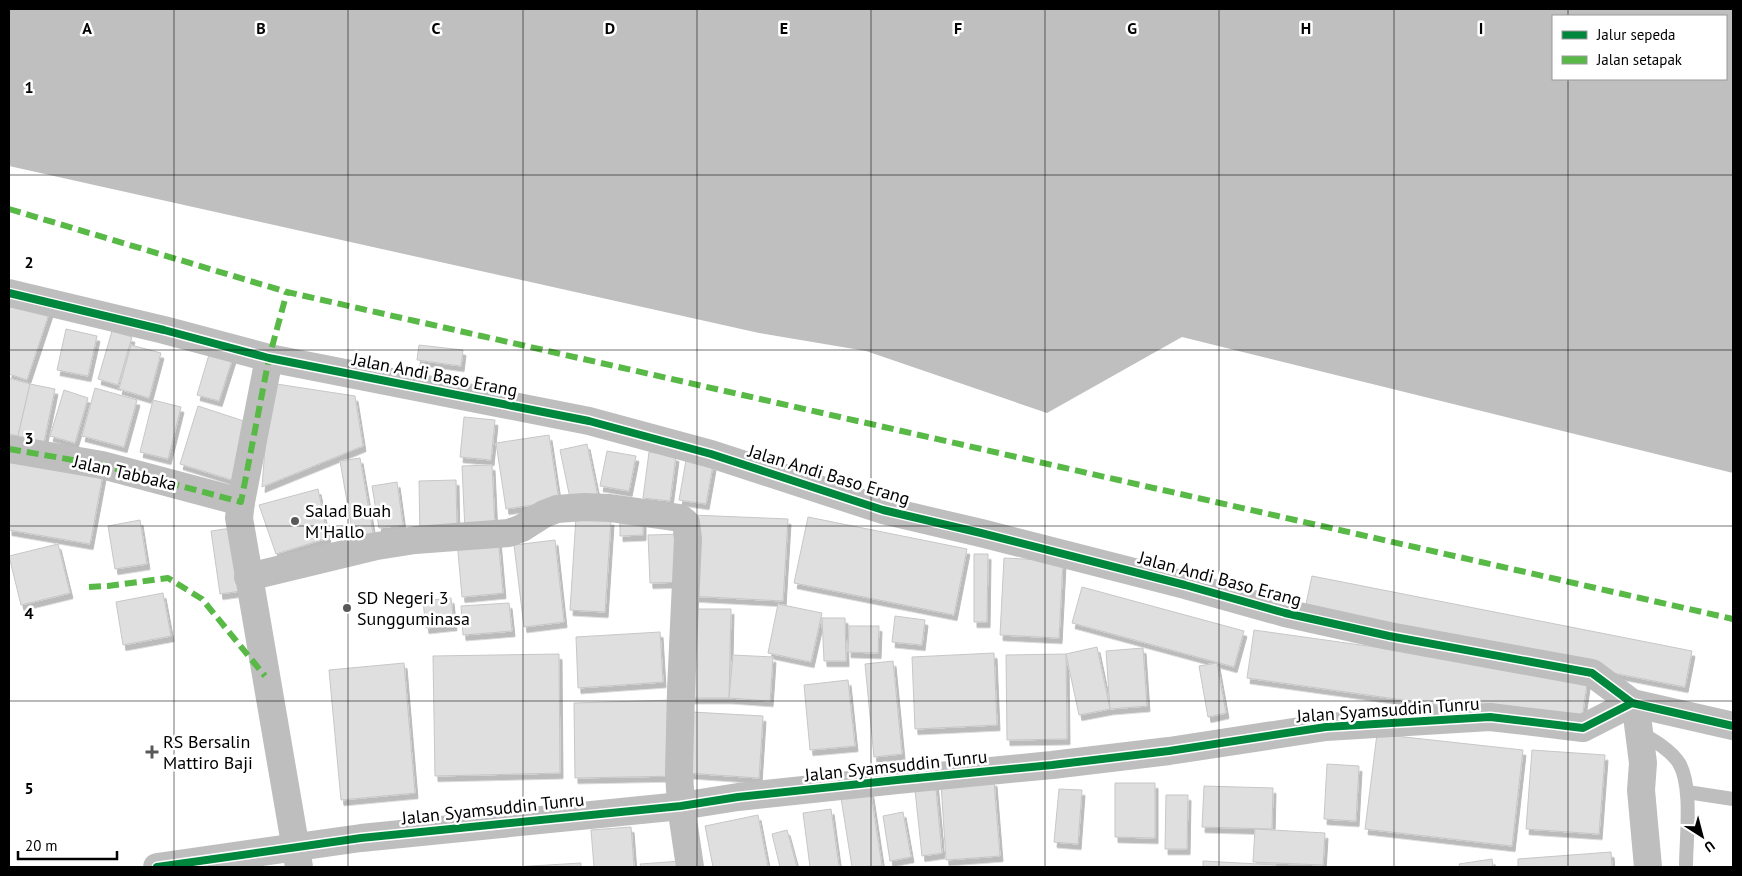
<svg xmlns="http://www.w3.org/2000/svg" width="1742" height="876" viewBox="0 0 1742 876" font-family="'PT Sans',sans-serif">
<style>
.water{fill:#bfbfbf;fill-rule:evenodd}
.building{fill:#dfdfdf;stroke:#c7c7c7;filter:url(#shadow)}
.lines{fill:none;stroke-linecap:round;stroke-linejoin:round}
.service{stroke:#bebebe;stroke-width:14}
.minor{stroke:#bebebe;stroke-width:28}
.quiet{stroke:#58b947;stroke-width:6;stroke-dasharray:12 6;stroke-linecap:butt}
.cycleway-casing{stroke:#fff;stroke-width:11}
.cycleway{stroke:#00873e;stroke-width:8}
.grid{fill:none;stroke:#000;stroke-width:1;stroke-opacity:0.55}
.poi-dot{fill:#595959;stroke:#fff;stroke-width:2}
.labels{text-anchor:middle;stroke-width:5;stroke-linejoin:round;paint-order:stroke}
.street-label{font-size:18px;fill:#000;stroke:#fff}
.poi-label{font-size:18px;fill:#000;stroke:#fff;text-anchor:start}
.grid-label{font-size:16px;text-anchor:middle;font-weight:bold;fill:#000;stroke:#fff;stroke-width:5;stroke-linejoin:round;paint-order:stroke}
</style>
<defs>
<filter id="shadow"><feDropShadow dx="3" dy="5.5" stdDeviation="0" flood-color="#0004"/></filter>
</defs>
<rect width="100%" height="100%" fill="#fff"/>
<path class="water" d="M9,9H1733V473L1182,337L1047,413L866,351L759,333L9,166ZM1553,16H1726V79H1553Z"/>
<g class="building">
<path d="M9,299L50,311L27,380L9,374Z"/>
<path d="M66,329L97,336L88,376L57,370Z"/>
<path d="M112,331L132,337L118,385L98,379Z"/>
<path d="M131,345L161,353L149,398L119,389Z"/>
<path d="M419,345L463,350L461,366L417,360Z"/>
<path d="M211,348L234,354L219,401L197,395Z"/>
<path d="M9,378L30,384L18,436L9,434Z"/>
<path d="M270,383L355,396L363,446L262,487Z"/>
<path d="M30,384L55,389L44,442L18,436Z"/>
<path d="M95,388L137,400L124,447L82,436Z"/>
<path d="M64,390L88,398L75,443L50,436Z"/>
<path d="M153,400L181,407L168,459L140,452Z"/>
<path d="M198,406L253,424L235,481L180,464Z"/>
<path d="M464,417L495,420L491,460L460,457Z"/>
<path d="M549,435L559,501L506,509L496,443Z"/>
<path d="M587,444L598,497L571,503L560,450Z"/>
<path d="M607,451L636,456L629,491L600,486Z"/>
<path d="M9,452L104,469L90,544L9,530Z"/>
<path d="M649,452L676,456L670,501L643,498Z"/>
<path d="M360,458L373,533L353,536L340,461Z"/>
<path d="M686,460L713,465L706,504L679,500Z"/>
<path d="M492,465L495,529L465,531L462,466Z"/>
<path d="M456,480L457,534H420L419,481Z"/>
<path d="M397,482L403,525L379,528L372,486Z"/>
<path d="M318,489L328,538L276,554L259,505Z"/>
<path d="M692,515L788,519L783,601L688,596Z"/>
<path d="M576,517L611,520L605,612L570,610Z"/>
<path d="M620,517H643V535L620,536Z"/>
<path d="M808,517L967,549L954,615L794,583Z"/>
<path d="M140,520L147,564L115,569L108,526Z"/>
<path d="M232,528L241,591L220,594L211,531Z"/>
<path d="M684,534L686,582L650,583L648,535Z"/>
<path d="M498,537L503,593L462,597L457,541Z"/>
<path d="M555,540L564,622L524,627L514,545Z"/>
<path d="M58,544L70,593L21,605L9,556Z"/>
<path d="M974,554H988L987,622H974Z"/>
<path d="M1004,558L1063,561L1059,638L1000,635Z"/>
<path d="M1312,576L1692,651L1685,687L1304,613Z"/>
<path d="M1082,587L1244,631L1234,667L1072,623Z"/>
<path d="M163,593L171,636L123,645L116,602Z"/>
<path d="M451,598L454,625L426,628L423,601Z"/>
<path d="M509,603L512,631L463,635L461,606Z"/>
<path d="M778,604L822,613L811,662L768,653Z"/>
<path d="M687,609H731L729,698H686Z"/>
<path d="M895,616L925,620L922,645L892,642Z"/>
<path d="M822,618H845L846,661H824Z"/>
<path d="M849,626H879L878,653L848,652Z"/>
<path d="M1254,630L1588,677L1581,725L1247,678Z"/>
<path d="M660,632L663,682L578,688L576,637Z"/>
<path d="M1097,647L1110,709L1079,715L1066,654Z"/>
<path d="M1143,648L1147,706L1110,709L1106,651Z"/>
<path d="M994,653L997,725L915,729L912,657Z"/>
<path d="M559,654L560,773L435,776L433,656Z"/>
<path d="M1066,654L1067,739L1007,740L1006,655Z"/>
<path d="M733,655L773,657L770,701L729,698Z"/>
<path d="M893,661L902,754L874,757L865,664Z"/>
<path d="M404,663L415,793L341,800L329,670Z"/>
<path d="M1217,663L1226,713L1208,717L1199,666Z"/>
<path d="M848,680L855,746L810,750L804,685Z"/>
<path d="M674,700L676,776L575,778L574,703Z"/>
<path d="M692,712L763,716L759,778L687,773Z"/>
<path d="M1377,734L1523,750L1512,846L1365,829Z"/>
<path d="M1532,750L1605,755L1599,834L1526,829Z"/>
<path d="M1327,764L1359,766L1356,821L1324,819Z"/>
<path d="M935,779L942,853L922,856L914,781Z"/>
<path d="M994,781L1000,856L946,860L941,784Z"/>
<path d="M1115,783H1155V838L1115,837Z"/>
<path d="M1204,786L1273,788L1272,829L1202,827Z"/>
<path d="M870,787L882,866L852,867L840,792Z"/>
<path d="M1059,789L1082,790L1078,844L1054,842Z"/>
<path d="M1166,795H1188L1187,849H1165Z"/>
<path d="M831,809L839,867H810L803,813Z"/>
<path d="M903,812L911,857L890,861L883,816Z"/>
<path d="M758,815L768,867H713L705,826Z"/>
<path d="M631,827L634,867H594L591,830Z"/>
<path d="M1255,829L1325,833L1323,865L1253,862Z"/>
<path d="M787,830L797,867H780L772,834Z"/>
<path d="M1611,852L1612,867H1518V859Z"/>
<path d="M1492,859L1493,867H1460L1459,864Z"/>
<path d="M682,861V867H641L640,864Z"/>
<path d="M1203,861L1276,865V867H1203Z"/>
<path d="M581,863V867H515Z"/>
</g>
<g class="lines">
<g class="service">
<path d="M1639,732C1653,740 1670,749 1679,763C1693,786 1686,839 1686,867"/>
<path d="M1687,792L1733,799"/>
</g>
<g class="minor">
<path d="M9,293L164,330L269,358L589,421L711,454L883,510L981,533L1185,585L1285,613L1389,636L1592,673L1632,703L1733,726"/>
<path d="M269,358L241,502L239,518L299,867"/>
<path d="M9,449L102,465L241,502"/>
<path d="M248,577L377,546L415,540L509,533L522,528L544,514L557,509L584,507L610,508L680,518L686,523L688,539L681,690L679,772L681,806L690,867"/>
<path d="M1632,703L1637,716L1643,763L1641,790L1648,867"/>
<path d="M157,867L361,838L681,806L738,797L897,780L1052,765L1169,751L1326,727L1490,717L1583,728L1632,703"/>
</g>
<g class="quiet">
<path d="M9,209L287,292L1733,619"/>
<path d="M9,449L102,465L241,502L269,358L287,292"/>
<path d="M89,587L108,586L168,578L202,599L265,676"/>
</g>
<g class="cycleway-casing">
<g id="cycleway">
<path d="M9,293L164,330L269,358L589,421L711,454L883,510L981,533L1185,585L1285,613L1389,636L1592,673L1632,703L1733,726"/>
<path d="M157,867L361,838L681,806L738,797L897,780L1052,765L1169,751L1326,727L1490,717L1583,728L1632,703"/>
</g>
</g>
<use href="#cycleway" class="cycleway"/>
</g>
<path class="grid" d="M174,9V867M348,9V867M523,9V867M697,9V867M871,9V867M1045,9V867M1219,9V867M1394,9V867M1568,9V16M1568,79V867M9,175H1733M9,350H1733M9,526H1733M9,701H1733"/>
<g class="poi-dot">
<circle cx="295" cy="521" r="5"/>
<circle cx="347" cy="608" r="5"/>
<path d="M149.5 744.5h5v5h5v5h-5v5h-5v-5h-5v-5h5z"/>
</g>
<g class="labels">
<g class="street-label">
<text transform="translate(435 375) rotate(11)" y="6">Jalan Andi Baso Erang</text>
<text transform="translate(125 473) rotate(13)" y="6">Jalan Tabbaka</text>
<text transform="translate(829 475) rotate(17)" y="6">Jalan Andi Baso Erang</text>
<text transform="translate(1220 579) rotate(15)" y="6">Jalan Andi Baso Erang</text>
<text transform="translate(1388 710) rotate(-4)" y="6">Jalan Syamsuddin Tunru</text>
<text transform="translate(896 766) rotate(-6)" y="6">Jalan Syamsuddin Tunru</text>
<text transform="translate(493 809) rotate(-6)" y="6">Jalan Syamsuddin Tunru</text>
</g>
<g class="poi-label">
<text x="305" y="517">Salad Buah<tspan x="305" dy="21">M'Hallo</tspan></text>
<text x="357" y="604">SD Negeri 3<tspan x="357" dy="21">Sungguminasa</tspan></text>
<text x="163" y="748">RS Bersalin<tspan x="163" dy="21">Mattiro Baji</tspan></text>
</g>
</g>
<g class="grid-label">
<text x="87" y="34">A</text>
<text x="261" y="34">B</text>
<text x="436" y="34">C</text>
<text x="610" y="34">D</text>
<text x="784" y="34">E</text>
<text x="958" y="34">F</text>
<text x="1132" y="34">G</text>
<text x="1306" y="34">H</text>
<text x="1481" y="34">I</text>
<text x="29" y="93">1</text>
<text x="29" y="268">2</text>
<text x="29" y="444">3</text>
<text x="29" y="619">4</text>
<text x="29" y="794">5</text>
</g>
<rect width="1742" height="876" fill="none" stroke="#000000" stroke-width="20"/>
<rect x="1552" y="15" width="175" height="65" fill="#ffffff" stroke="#999999"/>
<rect x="1562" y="31" width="25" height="8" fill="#00873e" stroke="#999999"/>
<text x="1597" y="40" font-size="15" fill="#000000">Jalur sepeda</text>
<rect x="1562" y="56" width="25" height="8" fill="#58b947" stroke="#999999"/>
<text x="1597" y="65" font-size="15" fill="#000000">Jalan setapak</text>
<g transform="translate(1702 836) rotate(144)" stroke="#ffffff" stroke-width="4" paint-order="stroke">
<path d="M0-4L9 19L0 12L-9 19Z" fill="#000000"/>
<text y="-8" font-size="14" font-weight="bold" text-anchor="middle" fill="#000000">U</text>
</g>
<path d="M18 851v8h99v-8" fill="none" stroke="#000000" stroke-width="2.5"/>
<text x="25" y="851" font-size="15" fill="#000000" stroke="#ffffff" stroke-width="4" paint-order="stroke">20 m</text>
</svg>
